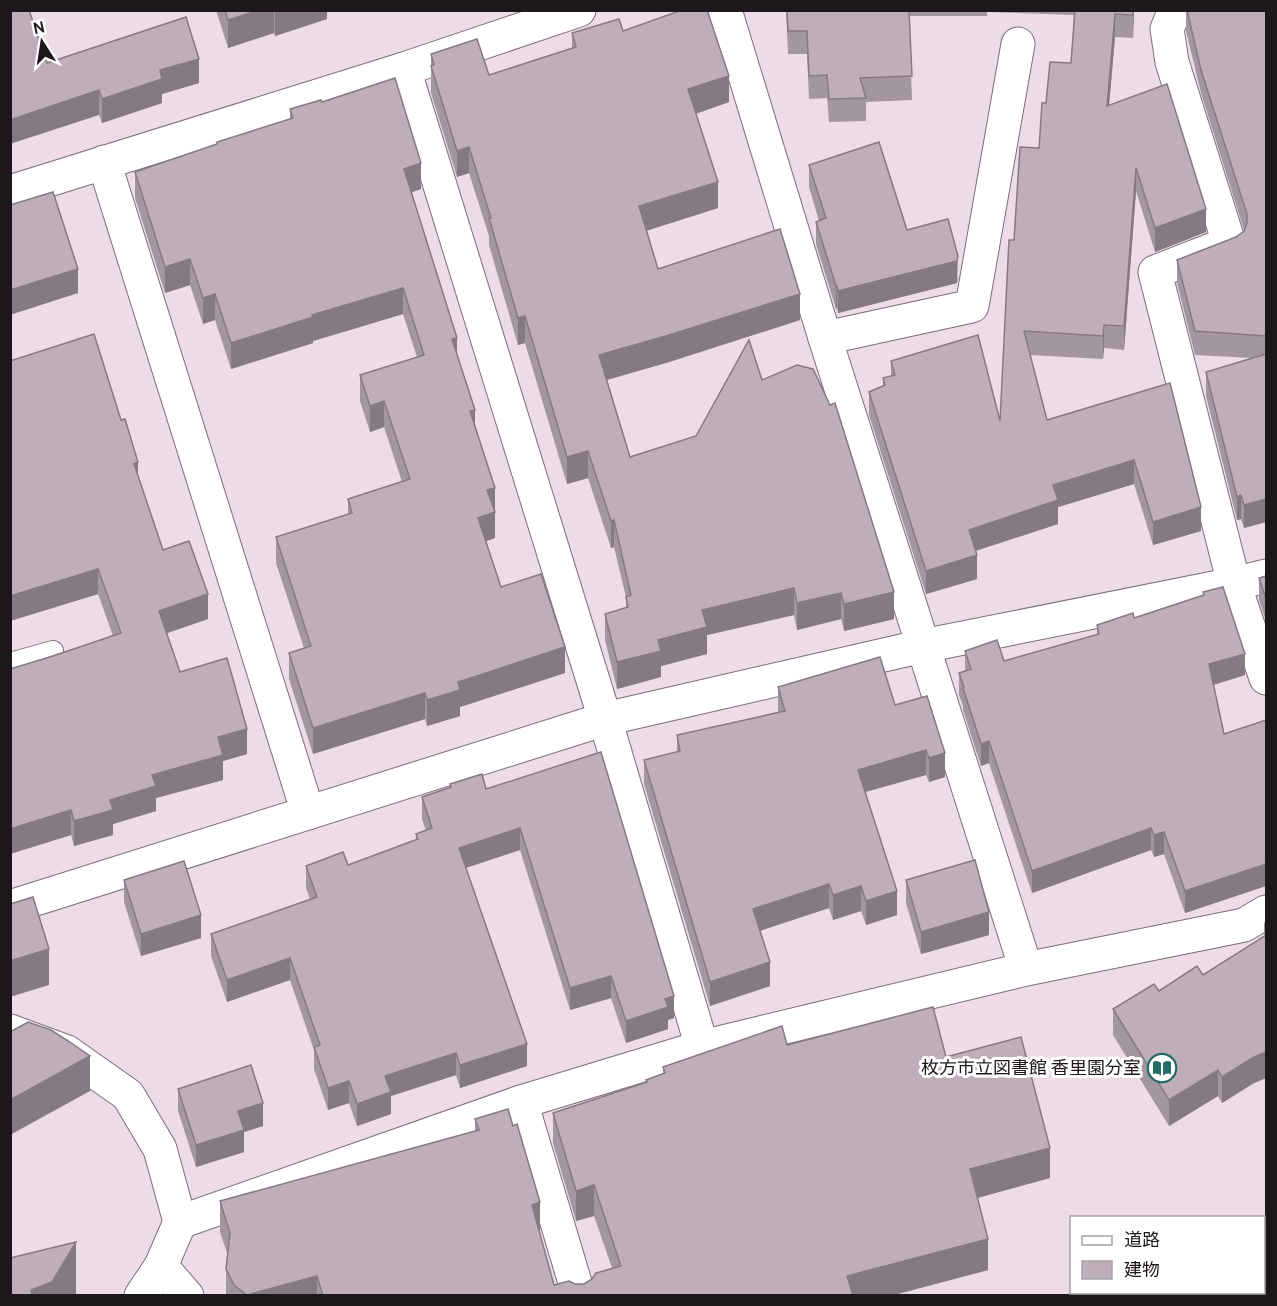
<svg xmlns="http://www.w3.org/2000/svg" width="1277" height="1306" viewBox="0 0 1277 1306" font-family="Cabin,'Noto Sans JP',sans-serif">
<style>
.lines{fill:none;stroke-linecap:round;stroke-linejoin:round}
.service-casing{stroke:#7c6d78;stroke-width:22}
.minor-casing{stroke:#7c6d78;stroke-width:35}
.service{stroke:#fff;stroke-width:20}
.minor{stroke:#fff;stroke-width:33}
.wall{fill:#a496a0}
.shaded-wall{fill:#867a82}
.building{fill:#bfaeba;stroke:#867a82;stroke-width:1.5}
.labels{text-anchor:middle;stroke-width:6;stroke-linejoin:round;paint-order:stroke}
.poi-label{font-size:18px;fill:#1d171b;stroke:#fff;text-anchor:end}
</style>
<rect width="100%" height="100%" fill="#eddce8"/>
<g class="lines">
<g class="service-casing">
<path id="service" d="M10,663L53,651"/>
</g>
<g class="minor-casing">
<g id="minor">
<path d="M725,10L825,338L1026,969"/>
<path d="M1175,10L1167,29L1172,62L1229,243L1155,272L1234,584L1266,678"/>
<path d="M404,69L605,719L702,1047"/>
<path d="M104,162L308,813"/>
<path d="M10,192L404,69L579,10"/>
<path d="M825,338L972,306L1018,44"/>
<path d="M10,907L605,719L923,646L1234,584L1266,576"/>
<path d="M10,1031L67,1052L128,1095L160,1149L180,1222L161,1266L141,1296"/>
<path d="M521,1102L579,1296"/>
<path d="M180,1222L521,1102L702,1047L1026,969L1244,925L1266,912"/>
<path d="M161,1266L187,1296"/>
</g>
</g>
<use href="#service" class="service"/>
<use href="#minor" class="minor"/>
</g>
<g class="wall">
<path d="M216,10H327V19L275,36L274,33L228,48Z"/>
<path d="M786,10H1134L1133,38L1115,37L1109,105L1206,232L1155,252L1136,191L1124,350L1104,348L1103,359L1030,355L1047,420L1170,383L1201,531L1153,545L1134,484L1058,507V524L975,551L977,579L926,594L869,415V392L883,386V378L891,376V361L1000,421L1014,240L1039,148L1046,103L1071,63L1074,15L987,12V16H909L912,100L866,102V121L829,122L827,98L809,99L807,54H788Z"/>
<path d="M1186,10H1266V524V522L1244,528L1241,519L1237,520L1206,396V372L1251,358L1195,355L1177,283V260L1236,237L1244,231V230L1201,93L1186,31Z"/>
<path d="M623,31L729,102L696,114L718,208L646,231L658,269L800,320L669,362L607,380L630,457L696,436L762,380L894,619L844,631L841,619L797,630L794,615L707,635V654L661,666V677L617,689L605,640V614L626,608V597L614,547L611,548L588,478L567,484L525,343L518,345L489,245V236L469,173L457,177L431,93V54L489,75L572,49V33Z"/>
<path d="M47,63L199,83L162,94V103L102,123L99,115Z"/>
<path d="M322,102L421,189L412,192L457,354L475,426L495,488V538L486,541L501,587L565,673L460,707V716L427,726L425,719L313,754L289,679V653L304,648L276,563V537L348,514V499L402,482L384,427L370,432L360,401V375L417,357L403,314L313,341V343L231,369L215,320L203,324L190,285L165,293L135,198V172L217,144V142L290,119V109Z"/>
<path d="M809,165L907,230L958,278L957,283L838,313L837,308L836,309L816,244V222L819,221L809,187Z"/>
<path d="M138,476L163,550L208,619L166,633L180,672L247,754L223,761V780L156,798V811L113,824V835L74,846L71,835L10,854V669L113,636L98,594L10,621Z"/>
<path d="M1266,576V621L1259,600V578Z"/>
<path d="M1203,592L1245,675L1214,685L1224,734L1266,720V886L1185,913L1164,854L1154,857L1151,850L1032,893L989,763L981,766L963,710V706L959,695V673L965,672V651L1004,661L1097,635V625L1134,618L1203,595Z"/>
<path d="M778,687L895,705L945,777L929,782L926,775L865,792L897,915L866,925L861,911L833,920L829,908L760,931L770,986L710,1006L644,784V760L677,752V735L778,712Z"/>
<path d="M601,752L674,1018L668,1020V1029L626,1043L611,998L570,1010L520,850L466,868L527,1066L460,1088L456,1075L391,1096V1114L357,1126L349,1103L328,1110L314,1069V1050L290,980L227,1002L211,956V934L310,899L306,888V866L348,865L416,840V834L426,831L422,819V797L450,787V784L486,789Z"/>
<path d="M124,880L201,938L141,956L124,902Z"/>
<path d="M906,880L989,935L921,954L906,903Z"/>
<path d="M1266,920V1078L1254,1083L1222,1103L1218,1096L1169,1126L1113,1035V1009L1203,975L1264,937V923Z"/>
<path d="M787,1045L946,1057L1050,1178L977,1198L988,1270L890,1296H226V1269L228,1256L220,1232V1201L475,1132V1119L540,1233H539L554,1285L584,1284L612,1268L594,1216L576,1221L553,1143V1113L646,1082V1080L663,1074V1067Z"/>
<path d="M178,1089L263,1126L244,1132V1152L196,1167L178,1111Z"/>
</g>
<g class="shaded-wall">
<path d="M259,10H274V33L228,48V20Z"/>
<path d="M275,10H327V19L275,36Z"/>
<path d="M1133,10H1134L1133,38Z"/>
<path d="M1115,14V37L1107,129V106Z"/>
<path d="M199,59V83L162,94V103L102,123V99L160,70Z"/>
<path d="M729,76V102L688,116V89Z"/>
<path d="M99,90V115L10,144V120Z"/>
<path d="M469,147V173L457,177V151Z"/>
<path d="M421,163V189L404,195V169Z"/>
<path d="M1136,168V191L1124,350V326Z"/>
<path d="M718,182V208L639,233V206Z"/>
<path d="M1206,209V232L1155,252V228Z"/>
<path d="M958,256L957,283L838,313V291Z"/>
<path d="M190,259V285L165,293V267Z"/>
<path d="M78,269V293L10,315V290Z"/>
<path d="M836,286H837V308L836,309Z"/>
<path d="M403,288V314L313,341V343L231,369V343L312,315Z"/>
<path d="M215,294V320L203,324V298Z"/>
<path d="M800,294V320L669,362L599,382V355Z"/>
<path d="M525,316V343L518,345V318Z"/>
<path d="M1104,325V348L1103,359V336Z"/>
<path d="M457,338V364L452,339Z"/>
<path d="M384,401V427L370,432V406Z"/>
<path d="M475,410V436L470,411Z"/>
<path d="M588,451V478L567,484V457Z"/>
<path d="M1134,460V484L1058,507V524L969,553V530L1053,485Z"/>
<path d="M138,462V487L134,464Z"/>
<path d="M495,488V538L478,544V518L487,490Z"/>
<path d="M1241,495V519L1237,520V497Z"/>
<path d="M1266,499V522L1244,528V505Z"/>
<path d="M1201,507V531L1153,545V522Z"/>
<path d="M614,520V547L611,548V521Z"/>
<path d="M977,555V579L926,594V571Z"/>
<path d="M98,569V594L10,621V596Z"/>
<path d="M794,588V615L707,635V654L661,666V677L617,689V662L658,640L702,610Z"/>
<path d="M894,592V619L844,631V604Z"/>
<path d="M841,593V619L797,630V603Z"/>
<path d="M208,594V619L159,636V611Z"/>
<path d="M565,647V673L460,707V716L427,726V700L458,682Z"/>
<path d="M1245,654V675L1209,686V664Z"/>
<path d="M425,693V719L313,754V728Z"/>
<path d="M247,729V754L223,761V780L156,798V811L113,824V835L74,846V821L218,737Z"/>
<path d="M989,741V763L981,766V744Z"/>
<path d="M926,750V775L858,794V770Z"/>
<path d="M945,753V777L929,782V758Z"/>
<path d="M71,810V835L10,854V829Z"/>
<path d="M520,828V850L459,870V848Z"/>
<path d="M1151,828V850L1032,893V871Z"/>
<path d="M1164,832V854L1154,857V835Z"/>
<path d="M1266,864V886L1185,913V891Z"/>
<path d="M829,884V908L753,933V909Z"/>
<path d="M861,886V911L833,920V895Z"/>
<path d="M897,891V915L866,925V901Z"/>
<path d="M989,912V935L921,954V932Z"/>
<path d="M201,915V938L141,956V934Z"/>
<path d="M49,949V985L10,997V961Z"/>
<path d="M290,958V980L227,1002V980Z"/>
<path d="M770,962V986L710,1006V982Z"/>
<path d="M611,976V998L570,1010V988Z"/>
<path d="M674,996V1018L668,1020V1029L626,1043V1021L665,999Z"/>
<path d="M527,1044V1066L460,1088V1065Z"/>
<path d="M1266,1052V1078L1254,1083L1222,1103V1077L1254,1057Z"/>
<path d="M456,1053V1075L391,1096V1114L357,1126V1104L385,1076Z"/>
<path d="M90,1056V1091L10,1135V1100Z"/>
<path d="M1218,1070V1096L1169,1126V1100Z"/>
<path d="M349,1081V1103L328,1110V1088Z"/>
<path d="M263,1103V1126L244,1132V1152L196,1167V1145L238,1111Z"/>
<path d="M1050,1148V1178L970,1200V1169Z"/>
<path d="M594,1185V1216L576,1221V1191Z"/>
<path d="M540,1202V1233L532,1236V1205Z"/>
<path d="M988,1239V1270L890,1296H847V1276Z"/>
<path d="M76,1242V1296H31V1290Z"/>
<path d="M317,1276V1296H247V1295Z"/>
</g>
<g class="building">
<path d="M10,10H29L47,63L186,17L199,59L160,70L162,79L102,99L99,90L10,120Z"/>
<path d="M225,10H259L228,20Z"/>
<path d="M682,10H707L729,76L688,89L718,182L639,206L658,269L780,229L800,294L669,335L599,355L630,457L696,436L749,340L762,380L797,365L813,369L830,405L835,403L894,592L844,604L841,593L797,603L794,588L702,610L707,627L658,640L661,651L617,662L605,614L628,607L626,597L631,595L614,520L611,521L588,451L567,457L525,316L518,318L489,218H491L469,147L457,151L431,66L434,65L431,54L477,39L489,75L576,47L572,33L619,19L623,31Z"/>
<path d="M787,10H909L912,76L860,78L866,98L829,99L827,75L809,76L807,31H788Z"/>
<path d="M1075,10H1133V15L1115,14L1107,106L1167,84L1206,209L1155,228L1136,168L1124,326L1104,325L1103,336L1024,331L1047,420L1170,383L1201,507L1153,522L1134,460L1053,485L1058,500L969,530L977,555L926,571L869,392L885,385L883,378L895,375L891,361L978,335L1000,421L1009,240H1014L1020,147L1039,148L1042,103H1046L1050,62L1071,63Z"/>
<path d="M1187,10H1266V336L1195,331L1177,260L1236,237L1244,231L1247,223V214L1201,70Z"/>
<path d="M395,78L421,163L404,169L457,338L452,339L475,410L470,411L495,488L487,490L495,512L478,518L501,587L541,574L565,647L458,682L460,690L427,700L425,693L313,728L289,653L311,646L276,537L352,513L348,499L410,479L384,401L370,406L360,375L424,355L403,288L312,315L313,317L231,343L215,294L203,298L190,259L165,267L135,172L217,144V142L293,118L290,109L321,100L322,102Z"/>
<path d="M879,142L907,230L948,219L958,256L957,261L838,291L837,286H836L816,222L826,218L809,165Z"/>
<path d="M53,192L78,269L10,290V205Z"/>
<path d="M94,334L121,420L125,419L138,462L134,464L163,550L189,541L208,594L159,611L180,672L227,658L247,729L218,737L223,755L152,775L156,786L110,800L113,810L74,821L71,810L10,829V669L53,656L121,633L98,569L10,596V361Z"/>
<path d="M1266,354V500V499L1244,505L1241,495L1237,497L1206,372Z"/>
<path d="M1266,576V599L1259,578Z"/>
<path d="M1223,587L1245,654L1209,664L1224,734L1266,720V864L1185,891L1164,832L1154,835L1151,828L1032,871L989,741L981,744L963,688L964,687L959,673L971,669L965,651L997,640L1004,661L1099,634L1097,625L1133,613L1134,618L1204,595L1203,592Z"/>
<path d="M880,657L895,705L927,696L945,753L929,758L926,750L858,770L897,891L866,901L861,886L833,895L829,884L753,909L770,962L710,982L644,760L680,751L677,735L785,711L778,687Z"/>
<path d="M601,752L674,996L665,999L668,1007L626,1021L611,976L570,988L520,828L459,848L527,1044L460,1065L456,1053L385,1076L391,1092L357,1104L349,1081L328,1088L314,1047L320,1045L290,958L227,980L211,934L317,897L306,866L343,852L348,865L418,839L416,834L432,828L422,797L451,787L450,784L482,774L486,789Z"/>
<path d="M975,860L989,912L921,932L906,880Z"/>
<path d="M184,861L201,915L141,934L124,880Z"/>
<path d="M33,897L49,949L10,961V904Z"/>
<path d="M1266,935V1052L1254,1057L1222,1077L1218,1070L1169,1100L1113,1009L1154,984L1159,991L1197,966L1203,975Z"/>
<path d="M933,1007L946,1057L1021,1037L1050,1148L970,1169L988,1239L847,1276L853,1296H323L317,1276L247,1295L234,1285L226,1269L230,1233L220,1201L479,1130L475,1119L508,1109L513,1126L517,1124L540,1202L532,1205L554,1285L569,1281L575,1284H584L592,1279L596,1273L621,1266L594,1185L576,1191L553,1113L647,1082L646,1080L665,1073L663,1067L782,1026L787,1045Z"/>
<path d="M28,1022L51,1030L70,1042L90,1056L10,1100V1032Z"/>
<path d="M251,1065L263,1103L238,1111L244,1130L196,1145L178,1089Z"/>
<path d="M1263,1238H1266V1296H1232V1293H1263Z"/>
<path d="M76,1242L52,1282L31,1290L32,1296H10V1258Z"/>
</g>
<defs>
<g id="library-ring" transform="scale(1.5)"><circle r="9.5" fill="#fff" stroke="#236d66" stroke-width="1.5"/><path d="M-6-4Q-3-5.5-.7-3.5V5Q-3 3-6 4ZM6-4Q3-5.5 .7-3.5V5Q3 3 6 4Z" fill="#236d66"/></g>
</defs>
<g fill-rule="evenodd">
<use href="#library-ring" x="1162" y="1068"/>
</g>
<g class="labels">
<g class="poi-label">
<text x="1141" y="1074">枚方市立図書館 香里園分室</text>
</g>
</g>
<rect width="1277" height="1306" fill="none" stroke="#1d171b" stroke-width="24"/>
<rect x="1070" y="1216" width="195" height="78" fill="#ffffff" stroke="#a5a2a4" stroke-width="1.5"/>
<rect x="1082" y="1236" width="30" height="9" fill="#ffffff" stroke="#a5a2a4" stroke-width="1.5"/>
<text x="1124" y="1246" font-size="18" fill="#1d171b">道路</text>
<rect x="1082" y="1261" width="30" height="18" fill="#bfaeba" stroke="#a5a2a4" stroke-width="1.5"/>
<text x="1124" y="1276" font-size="18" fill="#1d171b">建物</text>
<g transform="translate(42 42) rotate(348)" stroke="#ffffff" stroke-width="4.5" paint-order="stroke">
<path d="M0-4.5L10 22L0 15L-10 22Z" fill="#1d171b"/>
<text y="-9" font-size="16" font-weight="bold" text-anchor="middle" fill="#1d171b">N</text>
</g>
</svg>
